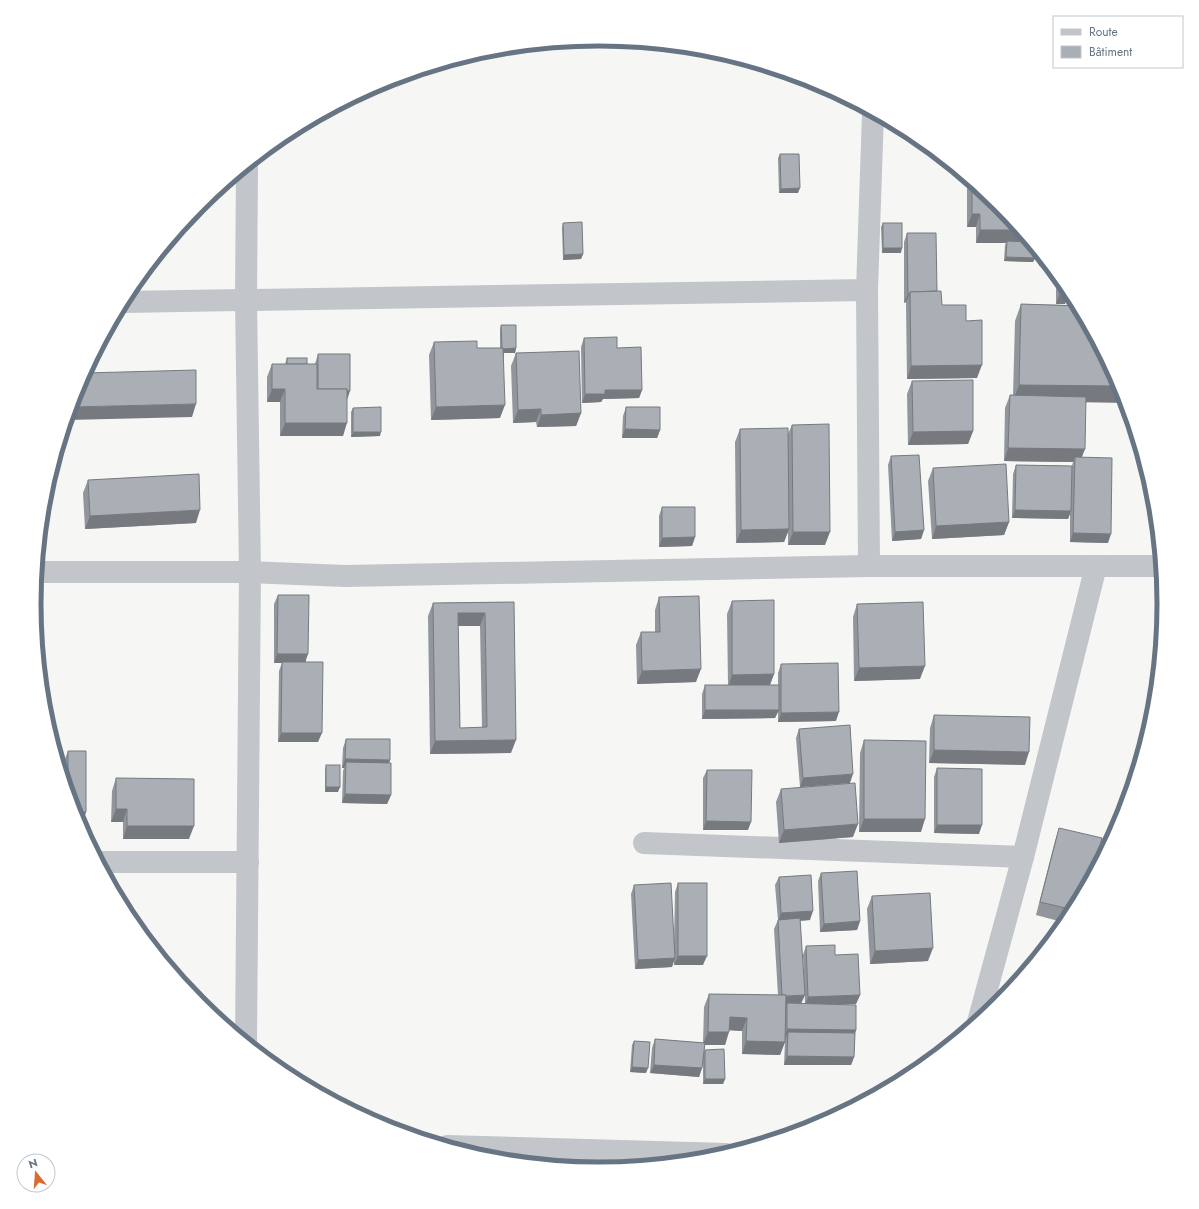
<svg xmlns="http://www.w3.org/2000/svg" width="1199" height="1209" viewBox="0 0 1199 1209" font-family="Jost,sans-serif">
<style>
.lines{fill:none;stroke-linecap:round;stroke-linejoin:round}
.minor{stroke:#c2c5c9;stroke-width:22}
.wall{fill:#91969c;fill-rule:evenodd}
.shaded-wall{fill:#767a7f}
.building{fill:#a9afb5;stroke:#767a7f;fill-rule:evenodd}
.rim{fill:none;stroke:#677483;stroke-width:5}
</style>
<rect width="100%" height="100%" fill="#f6f7f4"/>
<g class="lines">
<g class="minor">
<path d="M123,302L867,290"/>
<path d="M869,566L867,290L873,113"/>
<path d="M37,572H250L345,576L869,566H1161"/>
<path d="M644,843L1023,857"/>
<path d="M99,862H248"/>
<path d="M978,1022L1023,857L1096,566"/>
<path d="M246,1042L250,572L246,300L247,166"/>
<path d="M447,1146L726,1154"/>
</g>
</g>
<g class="wall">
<path d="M780,154L798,193H779L778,158Z"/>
<path d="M967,178L1000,205L1035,258L1033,262L1004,261L1005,245L1006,243H976V227H967Z"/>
<path d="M563,223L583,254L581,259L563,260L562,228Z"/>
<path d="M883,223L901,253H882L881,227Z"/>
<path d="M907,233L937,291L942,305L966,321L977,378L907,379L906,305V302L904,303V242Z"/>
<path d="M1039,253L1050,266H1039Z"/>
<path d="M1057,275L1070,291L1122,388L1085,403L1082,457L1108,543L1070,542V514L1068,519L1012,518L1013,474L1016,465L1072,466L1073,462L1004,461L1005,408L1010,395H1013L1015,321L1021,304L1070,305V295H1068L1065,304H1056V278Z"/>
<path d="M501,325L516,348L515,353H504L500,418L431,420L429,355L434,342L477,348H500V329Z"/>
<path d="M584,338L617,348L642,390L639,398L603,399L601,402L582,403L581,347Z"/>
<path d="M516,353L581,413L576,426L537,427L536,422L513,423L511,366Z"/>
<path d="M318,354L347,400L343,436H280V402H267V377L272,364H285L287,358L307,364H315Z"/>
<path d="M912,381L973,431L968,444L908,445L907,394Z"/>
<path d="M626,407L660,430L657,438H622L623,416Z"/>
<path d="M353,408L380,436L351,437V412Z"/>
<path d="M792,425L825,545H788V532L784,542L736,543L735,442L740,429L788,434Z"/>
<path d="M891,456L924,530L921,539L892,541L888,465Z"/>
<path d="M933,468L1009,522L1004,535L932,539L928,481Z"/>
<path d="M88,480L196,523L85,529L83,493Z"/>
<path d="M662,507L695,537L692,546L659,547V516Z"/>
<path d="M278,595L306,662L318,742H278L279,671L282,663H274V604Z"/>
<path d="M659,597L696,682L637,684L636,645L641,632H655V610Z"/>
<path d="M732,601L774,674L770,685H778V673L781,664L836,721L778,722V711L775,718L702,719V694L705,685H728L727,614Z"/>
<path d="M514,602L511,753L430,754L428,616L433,603ZM458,626H480L482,728H460Z"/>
<path d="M857,604L920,679L854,681L853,617Z"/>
<path d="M934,715L1025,765L929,763L930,728Z"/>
<path d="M799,729L850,783L800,787L796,738Z"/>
<path d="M346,739L390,760L389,763L391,795L387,804L342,803L343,771L344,768H342L343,748Z"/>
<path d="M864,740L921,832H859L860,753Z"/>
<path d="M68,751L86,812L83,821H77L64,779L65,759Z"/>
<path d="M326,765L338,792H325V770Z"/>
<path d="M937,768L979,834L934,833V777Z"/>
<path d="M707,770L748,830H703V778Z"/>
<path d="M116,778L189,839H123V822H111L112,791Z"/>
<path d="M781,789L853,837L779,843L776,802Z"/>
<path d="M1059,828L1092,877L1070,919L1066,923L1036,915L1055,841Z"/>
<path d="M821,873L860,921L857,930L820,932L818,881Z"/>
<path d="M779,877L810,920L800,921L801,1004H805L803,955L806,946L835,955L860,995L856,1004H839L856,1030L855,1034L854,1057L851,1065H784L785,1042L780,1055L742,1054V1031L729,1030L725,1045H704V1052L705,1050L725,1079L723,1084H703V1060L702,1068L699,1077L650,1073L652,1048L655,1039L703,1043L704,1007L709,994L778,995L774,929L778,920L775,885Z"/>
<path d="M678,883L703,965H674V960L672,967L635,969L631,894L634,885L674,945L675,892Z"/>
<path d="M872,896L928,961L870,964L867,909Z"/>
<path d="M634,1041L646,1073L630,1072L632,1045Z"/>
</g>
<g class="shaded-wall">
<path d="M800,188L798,193H779L781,189Z"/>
<path d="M972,214H980L976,227H967Z"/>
<path d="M980,230H1020L1026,237L1024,243L1007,241L1006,243H976Z"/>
<path d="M883,248H902L901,253H882Z"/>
<path d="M583,254L581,259L563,260L564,255Z"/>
<path d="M1006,257L1035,258L1033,262L1004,261Z"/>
<path d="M1041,261H1046L1050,266H1039Z"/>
<path d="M1068,288L1071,293L1070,295H1065Z"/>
<path d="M908,294H910L906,302L904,303Z"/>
<path d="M1059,295H1068L1065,304H1056Z"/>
<path d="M516,348L515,353H500L502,349Z"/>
<path d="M982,365L977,378L907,379L911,366Z"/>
<path d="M1019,385L1121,386L1127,403L1013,401Z"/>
<path d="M272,389H285L280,402H267Z"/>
<path d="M605,390H642L639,398L603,399L601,402L582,403L585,394Z"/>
<path d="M350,391L347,400L318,392Z"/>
<path d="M196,404L192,417L68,420L71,407Z"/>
<path d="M505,405L500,418L431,420L436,407Z"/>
<path d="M541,409L536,422L513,423L518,410Z"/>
<path d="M581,413L576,426L537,427L541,415Z"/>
<path d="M285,423H347L343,436H280Z"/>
<path d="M625,429L660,430L657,438H622Z"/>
<path d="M973,431L968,444L908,445L913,432Z"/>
<path d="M353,432H381L380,436L351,437Z"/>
<path d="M1008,448L1085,449L1080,462L1075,457L1073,462L1004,461Z"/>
<path d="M200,510L196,523L85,529L90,516Z"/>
<path d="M1015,510L1071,511L1068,519L1012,518Z"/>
<path d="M1009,522L1004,535L932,539L936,526Z"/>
<path d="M789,529L784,542L736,543L741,530Z"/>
<path d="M924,530L921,539L892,541L895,532Z"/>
<path d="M793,532H830L825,545H788Z"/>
<path d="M1073,533L1111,534L1108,543L1070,542Z"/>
<path d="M695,537L692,546L659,547L662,538Z"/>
<path d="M458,613H485L480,626H453Z"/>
<path d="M277,654H308L305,663H274Z"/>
<path d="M925,666L920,679L854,681L859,668Z"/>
<path d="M701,669L696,682L637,684L642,671Z"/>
<path d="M774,674L769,687L728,688L732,675Z"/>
<path d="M705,710H779L775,718L702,719Z"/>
<path d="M839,712L836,721L778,722L781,713Z"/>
<path d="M281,733H322L318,742H278Z"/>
<path d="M516,740L511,753L430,754L435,741Z"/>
<path d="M934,750L1029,752L1025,765L929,763Z"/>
<path d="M345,759L390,760L387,768L346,762L344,768H342Z"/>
<path d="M853,774L850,783L800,787L803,778Z"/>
<path d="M326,787H340L338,792H325Z"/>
<path d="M345,794L391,795L387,804L342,803Z"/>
<path d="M116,809H127L123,822H111Z"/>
<path d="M74,812H86L83,821H77Z"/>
<path d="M864,819H925L921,832H859Z"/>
<path d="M706,821L751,822L748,830H703Z"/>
<path d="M858,824L853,837L779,843L784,830Z"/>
<path d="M937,825H982L979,834L934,833Z"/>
<path d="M127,826H194L189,839H123Z"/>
<path d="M813,911L810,920L778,922L781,913Z"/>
<path d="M860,921L857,930L820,932L824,924Z"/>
<path d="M933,948L928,961L870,964L875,951Z"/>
<path d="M678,956H707L703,965H674Z"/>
<path d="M675,958L672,967L635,969L638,960Z"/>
<path d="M805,995L801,1004L787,1003V1005H779L782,997Z"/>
<path d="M860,995L856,1004L805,1006L808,997Z"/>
<path d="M730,1017L747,1018L742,1031L725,1030Z"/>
<path d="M787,1029L856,1030L853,1039L788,1032L786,1038H784Z"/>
<path d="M708,1032H729L725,1045H703Z"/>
<path d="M746,1041L785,1042L780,1055L742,1054Z"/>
<path d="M787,1056L854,1057L851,1065H784Z"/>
<path d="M654,1065L702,1068L699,1077L650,1073Z"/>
<path d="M632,1067L648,1068L646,1073L630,1072Z"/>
<path d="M705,1079H725L723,1084H703Z"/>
</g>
<g class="building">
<path d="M780,154H799L800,188L781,189Z"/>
<path d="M972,182L1000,205L1020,230H980V214H972Z"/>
<path d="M582,222L583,254L564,255L563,223Z"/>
<rect x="883" y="223" width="19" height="25"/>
<path d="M907,233H936L937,291L910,292V294H908Z"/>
<path d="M1007,241L1030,242L1035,248V258L1006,257Z"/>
<path d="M1041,255L1046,261H1041Z"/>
<path d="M1059,278L1068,289V295H1059Z"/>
<path d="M941,291L942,305H966V321L982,320V365L911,366L910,292Z"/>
<path d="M1073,297L1078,306L1073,305Z"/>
<path d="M1021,304L1078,306L1121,386L1019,385Z"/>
<path d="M501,325H516V348L503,349V348H502Z"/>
<path d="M617,337V348L641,347L642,390H605V394H585L584,338Z"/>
<path d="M477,341V348H503L505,405L436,407L434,342Z"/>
<path d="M579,351L581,413L541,415V409L518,410L516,353Z"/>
<path d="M318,354H350V391H347V389H318Z"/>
<rect x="287" y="358" width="20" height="6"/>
<path d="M272,364H317V389H347V423H285V389H272Z"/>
<path d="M196,370V404L71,407L77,388L85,373Z"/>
<path d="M973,380V431L913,432L912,381Z"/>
<path d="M1010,395L1086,397L1085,449L1008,448Z"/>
<path d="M381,407V432H353V408Z"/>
<path d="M626,407H660V430L625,429Z"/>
<path d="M829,424L830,532H793L792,425Z"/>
<path d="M788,428L789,529L741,530L740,429Z"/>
<path d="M919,455L924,530L895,532L891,456Z"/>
<path d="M1075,457L1112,458L1111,534L1073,533Z"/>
<path d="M1006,464L1009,522L936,526L933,468Z"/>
<path d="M1016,465L1072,466L1071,511L1015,510Z"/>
<path d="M199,474L200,510L90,516L88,480Z"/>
<path d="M662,507H695V537L662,538Z"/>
<path d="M278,595H309L308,654H277Z"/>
<path d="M699,596L701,669L642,671L641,632H660L659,597Z"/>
<path d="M774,600V674L732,675V601Z"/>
<path d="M514,602L516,740L435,741L433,603ZM458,613H485L487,727L460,728Z"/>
<path d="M923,602L925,666L859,668L857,604Z"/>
<path d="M282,662H323L322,733H281Z"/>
<path d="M838,663L839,712L781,713V664Z"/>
<rect x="705" y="685" width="74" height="25"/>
<path d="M934,715L1030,717L1029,752L934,750Z"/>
<path d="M850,725L853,774L803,778L799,729Z"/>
<path d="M346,739H390V760L345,759Z"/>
<path d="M864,740L926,741L925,819H864Z"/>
<path d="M68,751H86V812H74L68,790Z"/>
<path d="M346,762L391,763V795L345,794Z"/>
<rect x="326" y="765" width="14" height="22"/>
<path d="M937,768L982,769V825H937Z"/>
<path d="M707,770H752L751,822L706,821Z"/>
<path d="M116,778L194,779V826H127V809H116Z"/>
<path d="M855,783L858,824L784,830L781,789Z"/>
<path d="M1059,828L1102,838L1092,877L1074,910L1040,902Z"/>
<path d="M857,871L860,921L824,924L821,873Z"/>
<path d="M811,875L813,911L781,913L779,877Z"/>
<path d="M671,883L675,958L638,960L634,885Z"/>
<rect x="678" y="883" width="29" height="73"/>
<path d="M930,893L933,948L875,951L872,896Z"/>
<path d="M800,918L805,995L786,996V995H782L778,920Z"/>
<path d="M835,945V955L858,954L860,995L808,997L806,946Z"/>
<path d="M709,994L786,995L785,1042L746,1041L747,1018L730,1017L729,1032H708Z"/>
<path d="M787,1003L856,1005V1030L787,1029Z"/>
<path d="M788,1032L855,1033L854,1057L787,1056Z"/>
<path d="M655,1039L705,1043L702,1068L654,1065Z"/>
<path d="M634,1041L650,1042L648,1068L632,1067Z"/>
<path d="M724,1049L725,1079H705V1050Z"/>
</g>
<path d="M0 0H1199V1209H0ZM41 604a558 558 0 1 1 1116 0a558 558 0 1 1-1116 0Z" fill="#fff" fill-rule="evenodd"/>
<path class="rim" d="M41 604a558 558 0 1 1 1116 0a558 558 0 1 1-1116 0Z"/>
<rect x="1053" y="16" width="130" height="52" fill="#ffffff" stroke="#c2c7cd"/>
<rect x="1061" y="29" width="20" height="6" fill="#c2c5c9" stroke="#c2c7cd"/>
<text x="1089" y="36" font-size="12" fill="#677483">Route</text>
<rect x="1061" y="46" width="20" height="12" fill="#a9afb5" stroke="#c2c7cd"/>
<text x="1089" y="56" font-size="12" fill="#677483">Bâtiment</text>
<g transform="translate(36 1173) rotate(343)"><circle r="19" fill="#ffffff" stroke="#c2c7cd"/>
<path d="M0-3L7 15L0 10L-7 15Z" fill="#da6b30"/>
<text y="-6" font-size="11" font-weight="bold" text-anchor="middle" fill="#677483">N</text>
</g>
</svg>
